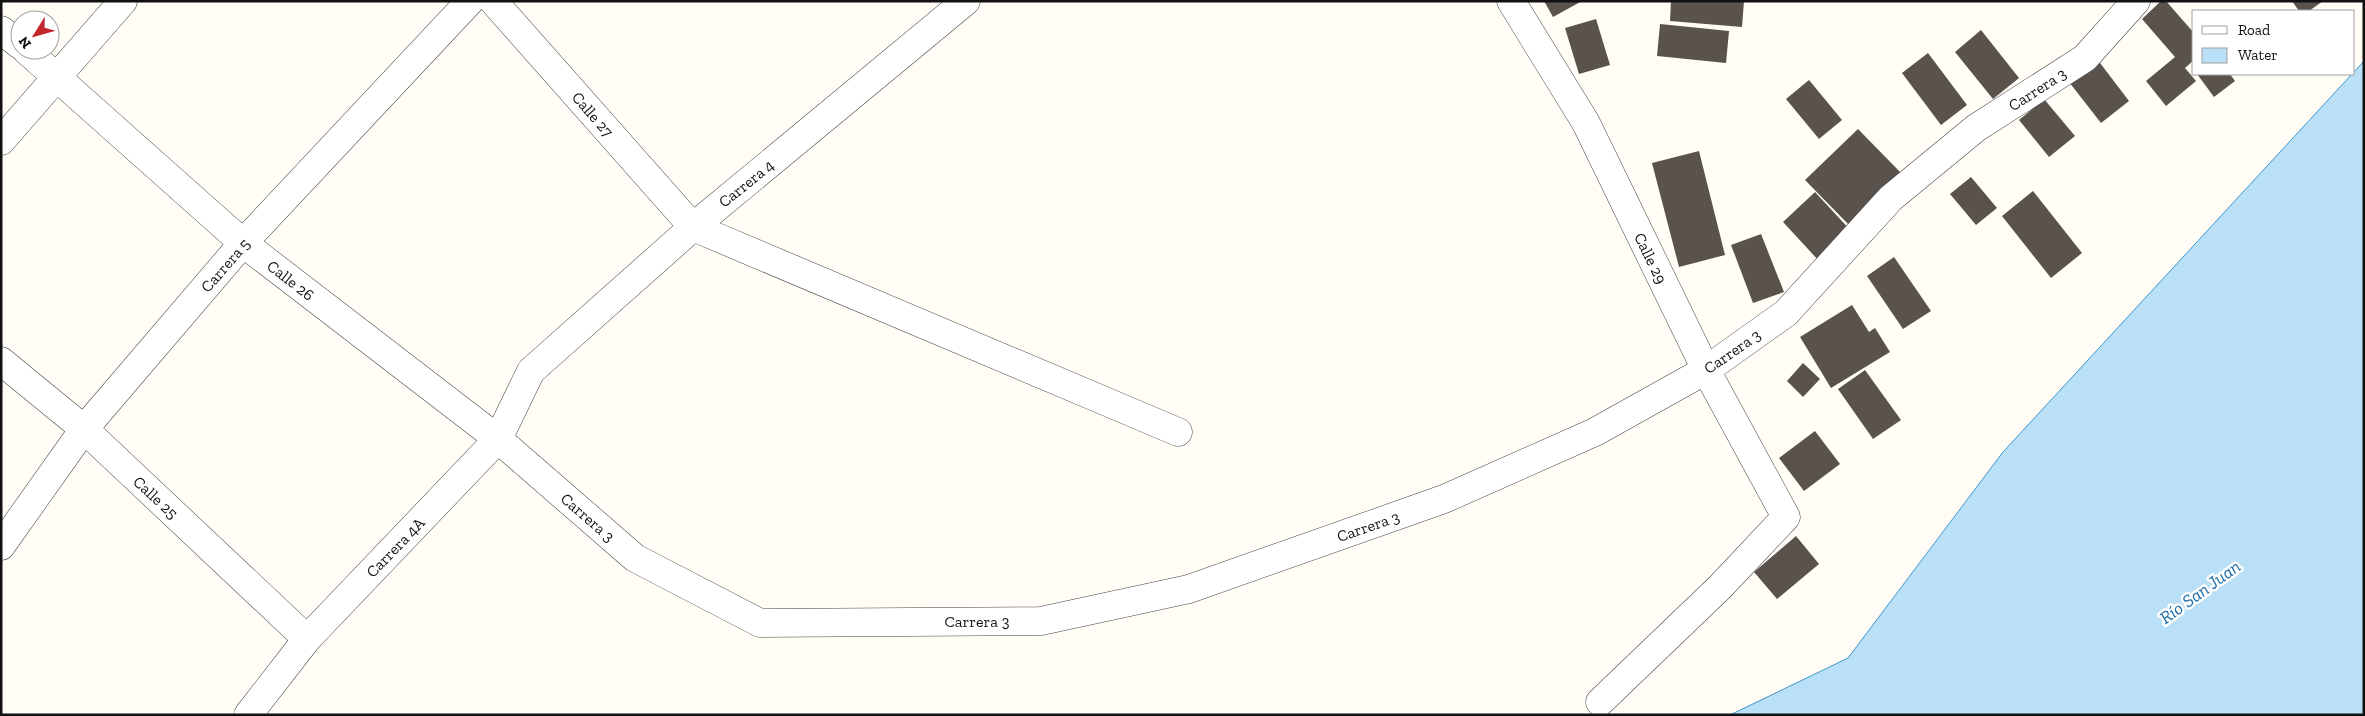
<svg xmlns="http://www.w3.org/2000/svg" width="2365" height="716" viewBox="0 0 2365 716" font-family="'Zilla Slab',serif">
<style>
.water{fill:#b9e0f7;stroke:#3f96cf}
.building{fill:#5a524d}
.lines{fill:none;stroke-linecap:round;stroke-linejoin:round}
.minor-casing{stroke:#444;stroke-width:29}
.minor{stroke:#fff;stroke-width:28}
.labels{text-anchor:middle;stroke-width:5;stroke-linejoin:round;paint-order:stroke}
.street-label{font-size:16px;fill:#111;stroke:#fff}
.water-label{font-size:18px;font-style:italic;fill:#1768a6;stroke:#fff}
</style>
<rect width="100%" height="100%" fill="#fffdf5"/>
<path class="water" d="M2364,61V715H1730L1848,658L2003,452Z"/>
<g class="building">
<path d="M1544,1H1582L1553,17Z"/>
<path d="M1671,1H1744L1742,27L1670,21Z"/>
<path d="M2161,1H2166L2194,33V60L2185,68L2196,81L2166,106L2146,81L2175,57L2142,19Z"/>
<path d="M2292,1H2323L2309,11H2299Z"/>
<path d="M1596,19L1610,65L1579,74L1565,28Z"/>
<path d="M1660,24L1729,31L1726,63L1657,56Z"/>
<path d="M1981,30L2019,78L1993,99L1955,52Z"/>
<path d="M1928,53L1967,105L1941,125L1902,73Z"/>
<path d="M2097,59L2129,101L2101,123L2069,82Z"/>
<path d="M2197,74H2230L2235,81L2214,97Z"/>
<path d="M1809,80L1842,120L1819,139L1786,99Z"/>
<path d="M2044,99L2075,136L2049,157L2019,120Z"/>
<path d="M1858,129L1902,174L1850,226L1805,180Z"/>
<path d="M1699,151L1725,255L1679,267L1652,163Z"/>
<path d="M1971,177L1997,208L1976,225L1950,194Z"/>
<path d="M2033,191L2082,253L2051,278L2002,216Z"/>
<path d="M1815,192L1853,233L1820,262L1783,222Z"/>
<path d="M1761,234L1784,292L1753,303L1731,245Z"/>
<path d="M1894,257L1931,311L1903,329L1867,276Z"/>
<path d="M1852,305L1869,332L1875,328L1890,352L1831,388L1800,337Z"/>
<path d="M1803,363L1820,379L1803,397L1787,381Z"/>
<path d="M1865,370L1901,420L1873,439L1838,389Z"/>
<path d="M1815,431L1840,464L1804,491L1779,458Z"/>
<path d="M1796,536L1819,564L1777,599L1754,572Z"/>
</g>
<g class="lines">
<g class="minor-casing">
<g id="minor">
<path d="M493,1L693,227L1178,432"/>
<path d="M1511,1L1586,123L1706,370L1786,517L1720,587L1600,702"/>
<path d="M1,30L20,45"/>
<path d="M26,50L243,243L498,439L635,558L760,623L1041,621L1189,589L1444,499L1595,432L1706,370L1786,313L1891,198L1976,128L2085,58L2136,1"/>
<path d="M1,141L123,1"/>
<path d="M1,361L84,429L307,639"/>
<path d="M1,546L84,429L243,243L470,1"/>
<path d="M248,715L307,639L498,439L531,371L693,227L966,1"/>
</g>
</g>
<use href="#minor" class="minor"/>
</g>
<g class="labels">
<g class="street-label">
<text transform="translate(2037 89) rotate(-33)" y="6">Carrera 3</text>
<text transform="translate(593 114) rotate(49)" y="6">Calle 27</text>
<text transform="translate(746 183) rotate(-39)" y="6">Carrera 4</text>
<text transform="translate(1651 258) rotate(64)" y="6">Calle 29</text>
<text transform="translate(225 265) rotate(-49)" y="6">Carrera 5</text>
<text transform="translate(291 280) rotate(38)" y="6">Calle 26</text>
<text transform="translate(1732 351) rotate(-35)" y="6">Carrera 3</text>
<text transform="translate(156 497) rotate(43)" y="6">Calle 25</text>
<text transform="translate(588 517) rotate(41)" y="6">Carrera 3</text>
<text transform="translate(1368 526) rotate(-19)" y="6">Carrera 3</text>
<text transform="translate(395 547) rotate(-46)" y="6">Carrera 4A</text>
<text x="977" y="627">Carrera 3</text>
</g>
<g class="water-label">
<text transform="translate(2200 592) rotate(-36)" y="6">Río San Juan</text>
</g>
</g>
<rect width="2365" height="716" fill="none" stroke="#111111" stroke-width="5"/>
<rect x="2192" y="10" width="162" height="65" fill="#ffffff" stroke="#a0a0a0"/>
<rect x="2202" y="26" width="25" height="8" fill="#ffffff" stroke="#a0a0a0"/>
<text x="2238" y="35" font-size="15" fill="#111111">Road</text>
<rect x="2202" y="48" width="25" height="15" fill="#b9e0f7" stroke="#a0a0a0"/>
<text x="2238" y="60" font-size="15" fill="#111111">Water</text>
<g transform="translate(35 35) rotate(233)"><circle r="24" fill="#ffffff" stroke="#a0a0a0"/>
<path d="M0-4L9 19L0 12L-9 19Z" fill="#c4262e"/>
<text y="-8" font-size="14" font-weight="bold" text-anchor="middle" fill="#111111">N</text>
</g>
</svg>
